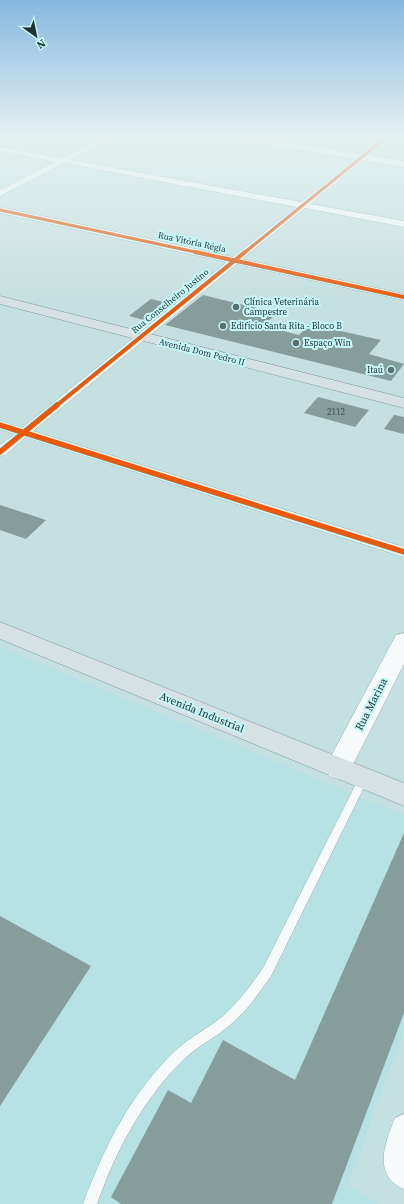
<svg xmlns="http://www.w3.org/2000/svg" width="404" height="1204" viewBox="0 0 404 1204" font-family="'Source Serif 4',serif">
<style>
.built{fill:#b6e2e3}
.building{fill:#859d9b}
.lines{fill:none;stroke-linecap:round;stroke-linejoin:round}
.lane-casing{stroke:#9bb0b0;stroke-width:1}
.street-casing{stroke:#9bb0b0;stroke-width:1}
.secondary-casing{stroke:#9bb0b0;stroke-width:1}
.primary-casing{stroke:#829c9f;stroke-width:1}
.lane{fill:#f6fafa;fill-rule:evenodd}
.street{fill:#f6fafa;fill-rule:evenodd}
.secondary{fill:#f6fafa;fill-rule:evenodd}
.primary{fill:#d5e1e3;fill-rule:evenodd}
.cycleway-far2-casing{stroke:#c6f7f9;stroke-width:4.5}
.cycleway-far1-casing{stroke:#c6f7f9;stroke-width:5.5}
.cycleway-casing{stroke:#c6f7f9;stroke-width:8}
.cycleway-far2{stroke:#e8590c;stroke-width:3}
.cycleway-far1{stroke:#e8590c;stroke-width:4}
.cycleway{stroke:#e8590c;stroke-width:5.5}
.poi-dot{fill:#596f70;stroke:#c6f7f9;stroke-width:1.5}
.labels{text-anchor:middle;stroke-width:4;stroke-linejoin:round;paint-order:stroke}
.far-street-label{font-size:9px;fill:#1f3233;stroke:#c6f7f9}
.far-poi-label{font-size:9px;fill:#1f3233;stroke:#c6f7f9;text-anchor:start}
.number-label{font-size:9px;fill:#384d4d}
.street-label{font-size:11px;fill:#1f3233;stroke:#c6f7f9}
</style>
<rect width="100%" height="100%" fill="#c5e0e0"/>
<path class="built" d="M0,647L404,815V1030L348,1185L379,1204H0Z"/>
<g class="building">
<path d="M203,295L277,313L263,326L299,335L312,322L338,328L336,330L381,340L369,354L404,364L391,381L165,325Z"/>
<path d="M151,299L173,304L151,322L129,316Z"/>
<path d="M318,397L369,410L355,427L304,413Z"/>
<path d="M394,415L404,417V434L384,429Z"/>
<path d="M0,505L46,520L26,539L0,530Z"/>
<path d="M404,833V1013L332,1204H121L111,1197L168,1090L191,1103L223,1040L295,1080Z"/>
<path d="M0,916L91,966L0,1106Z"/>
</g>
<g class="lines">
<g class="lane-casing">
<path id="lane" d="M363,775L366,776L368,779L271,976C259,993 247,1011 230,1025C216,1037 200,1045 186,1057C144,1097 116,1150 97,1204H83C104,1147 132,1091 177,1049C191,1037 208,1028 222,1017C238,1003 251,985 263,968L360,776Z"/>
</g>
<g class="street-casing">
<g id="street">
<path d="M108,135H117L71,160L301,202L385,135H393L310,204L404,221V227L305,208L242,259L404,294V300L237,264L33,431L404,547V557L26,437L5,455L0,456V445L15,434L0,429V421L22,428L227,262L0,213V207L233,257L296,207L64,163L0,196V190L55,162L0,151V147L62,158Z"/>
<path d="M404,1114V1189C372,1176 385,1142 395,1118Z"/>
</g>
</g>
<g class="secondary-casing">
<g id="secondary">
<path d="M220,135H243L404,161V167L225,138Z"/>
<path d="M404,633V664L347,776L338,779L329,776L325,768L329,760L396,635Z"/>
</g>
</g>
<g class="primary-casing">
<g id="primary">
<path d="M0,296L404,398V408L0,304Z"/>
<path d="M0,622L404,783V806L0,639Z"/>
</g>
</g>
<use href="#lane" class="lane"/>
<use href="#street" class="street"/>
<use href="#secondary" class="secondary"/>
<use href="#primary" class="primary"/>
<g class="cycleway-far2-casing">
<g id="cycleway-far2">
<path d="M0,210L200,253"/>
<path d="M244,253L389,135"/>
</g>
</g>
<g class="cycleway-far1-casing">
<g id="cycleway-far1">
<path d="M195,252L404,297"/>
<path d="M56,406L245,252"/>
</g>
</g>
<g class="cycleway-casing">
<g id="cycleway">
<path d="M0,425L404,552"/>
<path d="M0,452L57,405"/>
</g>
</g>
<use href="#cycleway-far2" class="cycleway-far2"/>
<use href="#cycleway-far1" class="cycleway-far1"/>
<use href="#cycleway" class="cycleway"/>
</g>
<linearGradient id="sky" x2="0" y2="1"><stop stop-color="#86b8e0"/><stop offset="0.45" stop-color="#e5f1f1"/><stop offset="1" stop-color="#e5f1f1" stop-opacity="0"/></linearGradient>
<rect width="404" height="303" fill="url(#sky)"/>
<g class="poi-dot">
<circle cx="236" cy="307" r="4"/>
<circle cx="223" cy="326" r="4"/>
<circle cx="296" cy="343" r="4"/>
<circle cx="391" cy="370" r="4"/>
</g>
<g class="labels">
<g class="far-street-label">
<text transform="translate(192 242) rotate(12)" y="3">Rua Vitória Régia</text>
<text transform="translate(170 301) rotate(-39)" y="3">Rua Conselheiro Justino</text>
<text transform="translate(202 352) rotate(14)" y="3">Avenida Dom Pedro II</text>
</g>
<g class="far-poi-label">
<text x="244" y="305">Clínica Veterinária<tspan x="244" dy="10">Campestre</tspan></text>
<text x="231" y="329">Edifício Santa Rita - Bloco B</text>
<text x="304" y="346">Espaço Win</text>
<text x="383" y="373" text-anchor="end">Itaú</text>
</g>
<g class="number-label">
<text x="336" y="415">2112</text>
</g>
<g class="street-label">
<text transform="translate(371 704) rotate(-63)" y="4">Rua Marina</text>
<text transform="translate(202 712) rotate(22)" y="4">Avenida Industrial</text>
</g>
</g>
<g transform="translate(36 36) rotate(147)" stroke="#c6f7f9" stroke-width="3" paint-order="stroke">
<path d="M0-3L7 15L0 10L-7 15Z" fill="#1f3233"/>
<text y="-6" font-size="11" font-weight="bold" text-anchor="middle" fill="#1f3233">N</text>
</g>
</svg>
